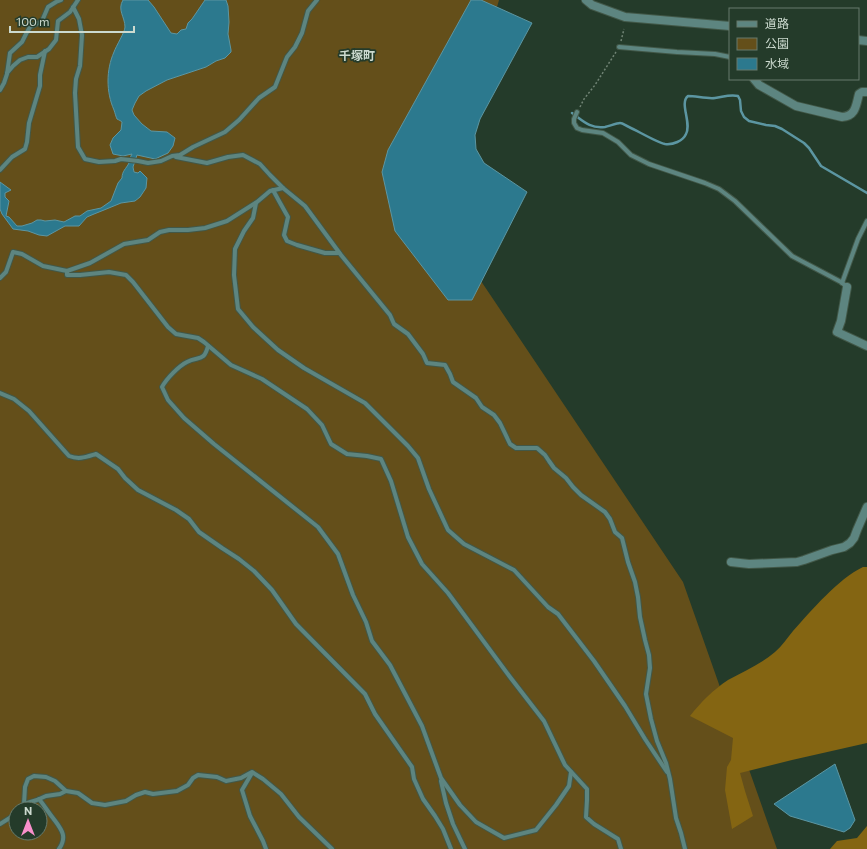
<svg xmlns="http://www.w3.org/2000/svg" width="867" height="849" viewBox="0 0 867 849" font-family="Commissioner,'Noto Sans JP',sans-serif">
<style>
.green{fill:#644f1a;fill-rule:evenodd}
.forest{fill:#846512}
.water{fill:#2c798e;stroke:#5c96a2}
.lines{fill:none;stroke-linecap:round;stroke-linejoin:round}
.stream{stroke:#5c96a2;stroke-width:2.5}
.service-casing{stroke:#425848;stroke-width:6}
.minor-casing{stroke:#425848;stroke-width:10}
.tertiary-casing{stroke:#425848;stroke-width:10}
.path{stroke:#718475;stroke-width:1.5;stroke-dasharray:2 2;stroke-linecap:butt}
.service{stroke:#5d8580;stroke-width:4}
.minor{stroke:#5d8580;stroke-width:8}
.tertiary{stroke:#5d8580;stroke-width:8}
.labels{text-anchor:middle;stroke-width:3.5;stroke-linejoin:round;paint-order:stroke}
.quarter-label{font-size:12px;font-weight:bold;fill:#ccdacf;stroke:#243b2a}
</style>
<rect width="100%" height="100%" fill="#243b2a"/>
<path class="green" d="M0,0H499L438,217L683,582L777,849H0ZM16,809H40V833H16Z"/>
<g class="forest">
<path d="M863,567H867V743L792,760L740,773L745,791L753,816L732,829L725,790L727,767L731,760L733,738L690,716C701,702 713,690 728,680C744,671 761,664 775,652C782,646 787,638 793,631C812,610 838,579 863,567Z"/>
<path d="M867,826V849H830L837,841L857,838Z"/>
</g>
<g class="water">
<path d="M123,0H148L154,7L171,33L177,34L181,30L186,29L188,23L192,19L205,0H226L228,6L229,22L228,34L231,50V52L225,58L216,61L206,67L167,80L146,91L139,96L135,103L132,110L134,115L142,124L151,131L167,132L175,138L173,146L168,153L155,159L137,155L133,167L134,172L138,173L140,171L147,178L146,188L140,197L135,201L121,203L104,210L94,214L87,217L79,226H65L47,236L39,235L28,231L13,229L2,214L0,209V182L11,190L5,193V197L9,201L6,216L9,217L17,226H22L32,223L37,220H41L45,221L55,220L64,222L75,216H80L87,211L101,208L111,201L118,183L122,178C122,171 126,169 129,163C130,160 130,157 132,154L123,156L113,154L110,145L113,138L121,130L122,122C121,121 119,120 117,119C116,117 115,113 114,110C106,92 106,70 114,52C116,46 125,32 125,27C125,17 117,10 123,0Z"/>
<path d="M471,0H481L532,23L480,119L475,135L476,149L484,163L527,192L472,300H448L395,231L382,172L388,150Z"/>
<path d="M835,764L855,820L850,828L844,832L790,816L774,804Z"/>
</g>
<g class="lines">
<path class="stream" d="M572,113C583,121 590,129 605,127C609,126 618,123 620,123C623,123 626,126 629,127C638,131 656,142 665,144C673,145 683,141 686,134C692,123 679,103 688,96C696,96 707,99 715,98C723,97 730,94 738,96L740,100L741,111L744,117L749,121L766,125L775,126L782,129L804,143L809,148L821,166L867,193"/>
<g class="service-casing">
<g id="service">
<path d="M73,7L79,19L82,35L80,66L76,79L75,93L78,147L85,159L99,162L115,161L121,159L138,161L148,163L161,161L172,156L180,155L193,147L225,132L239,120L259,98L275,87L287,57L295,47L302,33L308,11L317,0"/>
<path d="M619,47L677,52L715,54L730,57"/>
<path d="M7,73L13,66L20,60L28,57H37L49,49L56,40L58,21L70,12L78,0"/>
<path d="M0,90L4,83L7,74L10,53L22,42L26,34L30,27L42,21L48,7L56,2L61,0"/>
<path d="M577,112L574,119V123L577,128L582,130L603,133L618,142L631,155L649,164L705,183L719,189L735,201L792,256L841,282L847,287"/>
<path d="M176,157L207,163L228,157L243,155L260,164L270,175L283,188"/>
<path d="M0,170L12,157L25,149L27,142L29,123L40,86V75L45,51"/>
<path d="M273,190L279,201L288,217L284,235L287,241L297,245L325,253H339"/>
<path d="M256,203L253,218L244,231L235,249L234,275L238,309L253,327L278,350L304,368L365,403L408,446L418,458L429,489L448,530L464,544L514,570L548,607L558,614L594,661L625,706L645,739L667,772"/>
<path d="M67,271V275H80L109,272L126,275L133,282L168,327L176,334L198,338L204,342L231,365L262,379L307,409L322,425L331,444L347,454L367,456L381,459L391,481L408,537L422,564L448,593L510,677L544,721L565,765L587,789V800L586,817L594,824L618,839L621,849"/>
<path d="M0,278L6,272L13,252L22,254L43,266L67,271L90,263L124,244L148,240L160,232L169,230H188L205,228L227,221L257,202L270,191L283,188L305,206L341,255L390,315L394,324L408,334L423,354L427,363L445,365L450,374L453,382L476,398L482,407L494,415L500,423L510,444L516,448H537L545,455L549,461L554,468L566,478L573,487L581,495L605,512L610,519L615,532L622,538L628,562L635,582L638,597L640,617L645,640L649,655L650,668L646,694L651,719L657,741L666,763L670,779L676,818L681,833L685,849"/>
<path d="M842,283L858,239L867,221"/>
<path d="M208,346C204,362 199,356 187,362C179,366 167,378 162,387L168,400L184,418L214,444L318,527L338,554L353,595L366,622L372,641L390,665L422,726L441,778L460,805L476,822L504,838L536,830L556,805L569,786L571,772"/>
<path d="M0,393L14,399L29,411L69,456C79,460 86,457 96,454L118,469L125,478L138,490L176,510L189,519L199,532L222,548L239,559L254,571L272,590L296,624L365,694L375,714L412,767L414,779L423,799L435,816L443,829L451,849"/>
<path d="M252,773L242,790L250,816L263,841L266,849"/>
<path d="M441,781L446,803L453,824L465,849"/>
<path d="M39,799C44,805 48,812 53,818C61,829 68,836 59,849"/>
<path d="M24,804L37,800L46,796L60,794L66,791"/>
<path d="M20,809L24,804L25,787L28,779L34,776L46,777L55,781L66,791L78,793L92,803L105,805L126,801L136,795L145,792L153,794L177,791L188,785L193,778L198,775L217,777L226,781L241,778L252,772L263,779L281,794L299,817L332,849"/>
<path d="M0,824L16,814"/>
</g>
</g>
<g class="minor-casing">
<g id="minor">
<path d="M754,79L759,85L796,106L842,117C856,116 856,105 859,94L862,92H867"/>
<path d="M847,287L841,321L837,332L867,346"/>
<path d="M731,562L749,564L797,562L804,560L832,550L844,547L850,543L854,538L857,530L867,507"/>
</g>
</g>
<g class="tertiary-casing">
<g id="tertiary">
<path d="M586,0L592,5L625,17L730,26"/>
<path d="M858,40L867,41"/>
</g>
</g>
<g class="path">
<path d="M621,41L624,29"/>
<path d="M580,107L584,99L595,85L616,52"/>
</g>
<use href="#service" class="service"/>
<use href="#minor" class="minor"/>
<use href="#tertiary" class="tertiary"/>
</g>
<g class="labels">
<g class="quarter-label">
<text x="357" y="60">千塚町</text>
</g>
</g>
<rect x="729" y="8" width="130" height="72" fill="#243b2a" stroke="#677b6c"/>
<rect x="737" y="21" width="20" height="6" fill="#5d8580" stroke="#677b6c"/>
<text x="765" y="28" font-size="12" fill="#ccdacf">道路</text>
<rect x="737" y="38" width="20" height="12" fill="#644f1a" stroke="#677b6c"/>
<text x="765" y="48" font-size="12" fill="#ccdacf">公園</text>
<rect x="737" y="58" width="20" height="12" fill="#2c798e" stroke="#677b6c"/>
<text x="765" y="68" font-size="12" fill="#ccdacf">水域</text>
<g transform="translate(28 821)"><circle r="19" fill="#243b2a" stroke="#677b6c"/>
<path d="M0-3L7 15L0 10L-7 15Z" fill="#f890cb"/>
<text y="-6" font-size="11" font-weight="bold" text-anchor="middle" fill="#ccdacf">N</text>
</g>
<path d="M10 26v6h124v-6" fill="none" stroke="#ccdacf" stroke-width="2"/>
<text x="16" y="26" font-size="12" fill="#ccdacf" stroke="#243b2a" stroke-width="3" paint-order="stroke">100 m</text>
</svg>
